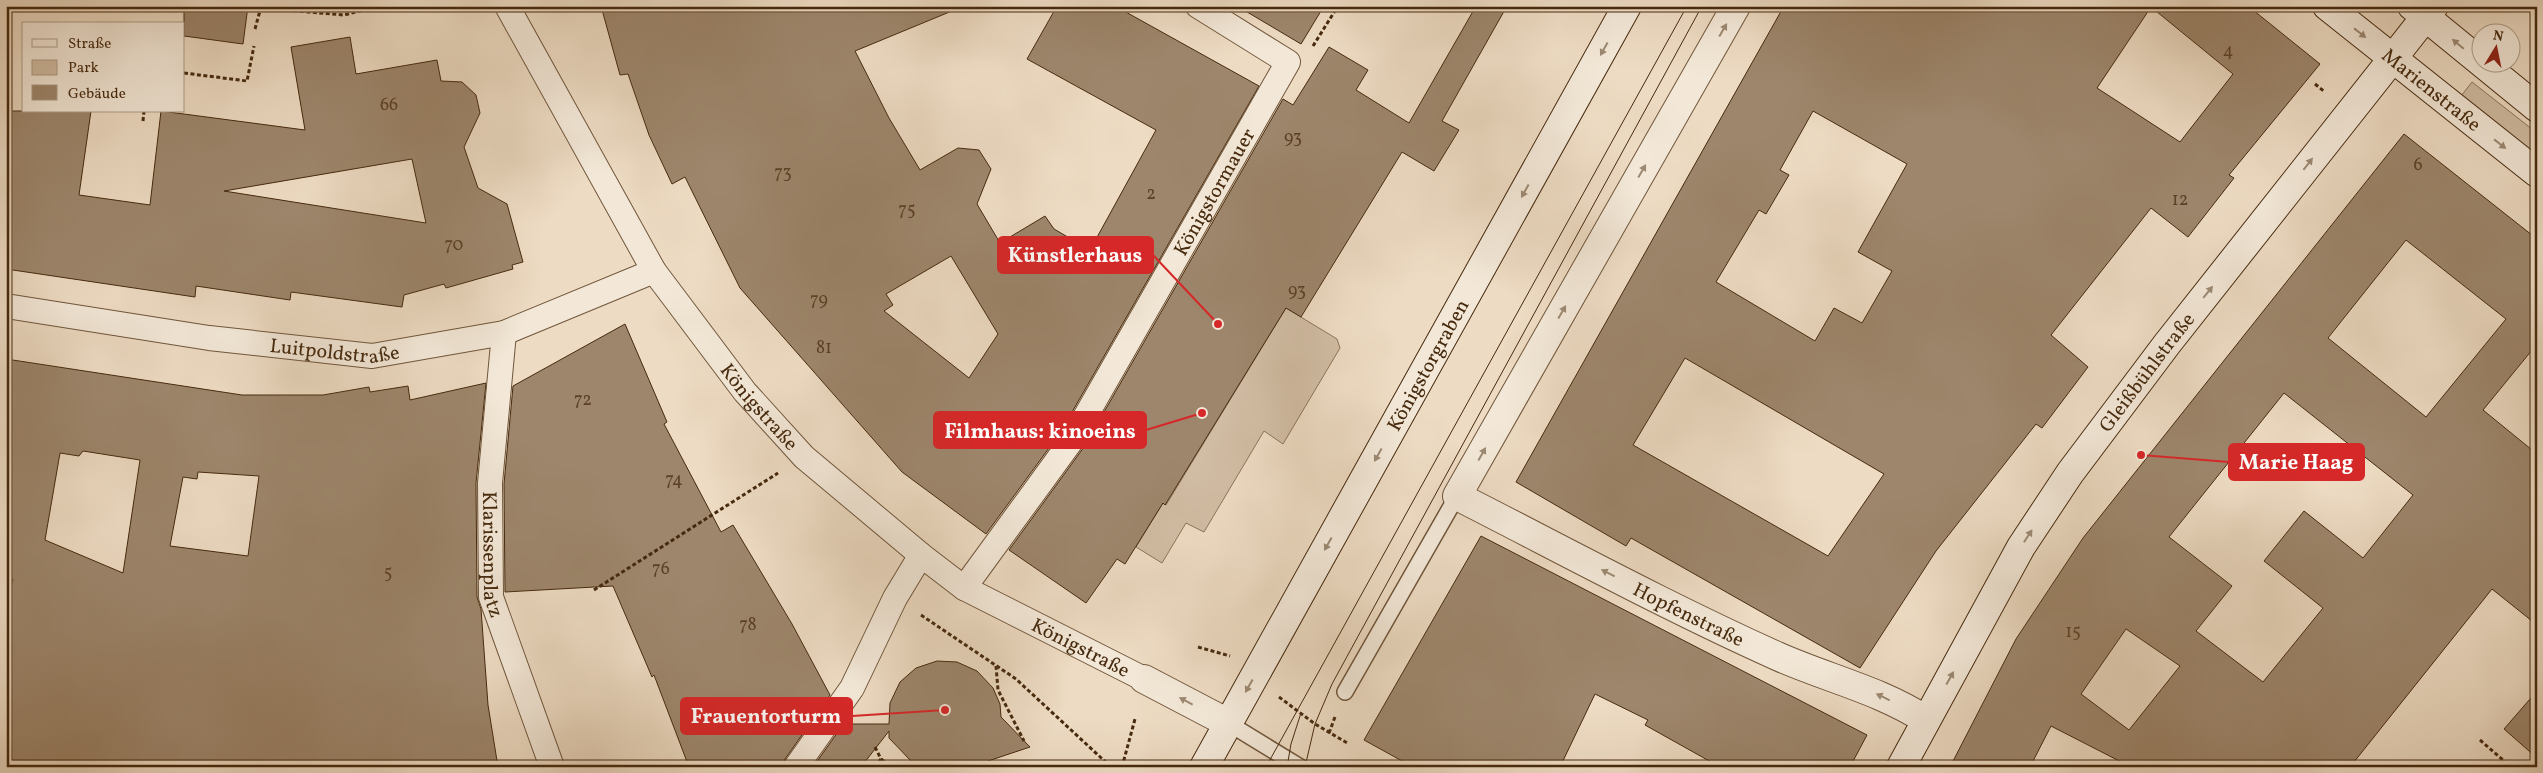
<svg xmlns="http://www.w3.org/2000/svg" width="2543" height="773" viewBox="0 0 2543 773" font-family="Vollkorn,serif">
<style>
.green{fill:#d1bda4;stroke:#8c7459}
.building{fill:#9d866c;stroke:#462a0e;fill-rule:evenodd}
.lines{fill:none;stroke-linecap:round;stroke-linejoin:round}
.service-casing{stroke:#70563b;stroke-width:18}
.pedestrian-casing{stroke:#70563b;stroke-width:26}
.minor-casing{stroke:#70563b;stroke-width:30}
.secondary-casing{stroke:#462a0e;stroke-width:30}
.path{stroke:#462a0e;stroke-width:3;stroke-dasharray:4 2.5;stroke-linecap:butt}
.service{stroke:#f3e8d8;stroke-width:15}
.pedestrian{stroke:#f3e8d8;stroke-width:24}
.minor{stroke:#f3e8d8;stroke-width:28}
.secondary{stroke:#f3e8d8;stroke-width:28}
.tram{stroke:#462a0e;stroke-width:1}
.oneway{fill:#9c8973}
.labels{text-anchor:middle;stroke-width:4;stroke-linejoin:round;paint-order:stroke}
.number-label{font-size:18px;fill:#5c4126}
.street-label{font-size:20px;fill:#462a0e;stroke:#f3e8d8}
.leader{fill:none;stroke:#d62828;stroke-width:2}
.callout-dot{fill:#d62828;stroke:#f3e8d8;stroke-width:2}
.callout{fill:#d62828;stroke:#d62828;stroke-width:2}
.callout-label{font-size:21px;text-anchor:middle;font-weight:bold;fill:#fff}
</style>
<rect width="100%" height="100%" fill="#eddbc3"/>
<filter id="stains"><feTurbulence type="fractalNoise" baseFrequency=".004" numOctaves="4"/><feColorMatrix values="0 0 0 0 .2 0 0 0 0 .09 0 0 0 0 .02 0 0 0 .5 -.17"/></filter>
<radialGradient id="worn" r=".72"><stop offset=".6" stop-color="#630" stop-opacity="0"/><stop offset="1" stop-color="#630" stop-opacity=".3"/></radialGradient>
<g class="green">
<path d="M2472,82L2537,133V162L2458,100Z"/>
<path d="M1286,308L1337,339L1340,348L1283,444L1264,431L1204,532L1186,523L1162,563L1136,547L1163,503L1166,505Z"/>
</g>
<g class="building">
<path d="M184,6H248L243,44L184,36Z"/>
<path d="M601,6H964L855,51L889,118L920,170L958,148L979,150L991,169L977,204L1000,243L1045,216L1054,229L1090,250L1156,130L1027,59L1057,6H1115L1259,86L1060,433L986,534L902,472L740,288L685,177L672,184L649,135L628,74L620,75ZM951,256L998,334L969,378L884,311L893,305L886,294Z"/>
<path d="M1237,6H1324L1301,44Z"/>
<path d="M1476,6H1507L1442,121L1459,130L1434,171L1402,152L1301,317L1286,308L1165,505L1163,503L1125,564L1117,559L1086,603L1009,550L1084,447L1283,99L1293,105L1329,47L1368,70L1356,90L1409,123Z"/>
<path d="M1784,6H2248L2320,64L2229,175L2234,178L2188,237L2151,208L2051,335L2088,367L2042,428L2036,424L1936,551L1860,668L1631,538L1626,546L1516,482ZM2151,7L2233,74L2180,142L2097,88ZM1813,111L1907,164L1858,252L1892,271L1862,323L1834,308L1815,341L1716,282L1759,210L1766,214L1789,175L1780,170ZM1685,358L1884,474L1828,556L1633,445Z"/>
<path d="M350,37L356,74L437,60L441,81L462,82L476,95L480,113L464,147L478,188L507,204L523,262L512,265L513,269L446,288L444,284L404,295L402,307L291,292L290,300L196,286L195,297L6,269V111H91L79,195L150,205L161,111L305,130L291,47ZM412,159L426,223L224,191Z"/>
<path d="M2404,134L2537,239V344L2483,410L2537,454V625L2492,589L2350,767H2131L2051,726L2030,767H1950L2016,639L2083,538ZM2406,240L2506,319L2426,417L2328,338ZM2284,393L2413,495L2363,558L2304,511L2264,561L2323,608L2263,682L2196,631L2232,586L2169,537ZM2126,629L2180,666L2129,730L2081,694Z"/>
<path d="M625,324L667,422L664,424L721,532L733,525L792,624L830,695L785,759L782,767H689L654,675L652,677L613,586L505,592L504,484L513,386Z"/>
<path d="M6,359L242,395H323L369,387L370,392L408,386L410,400L486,383L476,483L477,597L481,609L488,705L498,767H6V606L13,579L6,578ZM83,451L140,460L123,573L45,540L60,453L79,456ZM198,472L259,476L248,556L170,546L183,477L197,479Z"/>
<path d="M1481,536L1867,735L1850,767H1720L1645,725L1648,720L1595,694L1560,767H1413L1364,740Z"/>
<path d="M937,661L957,662L977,671L993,688L1000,704L1001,717L1030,747L970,767H923L912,762L889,738V731L861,767H813L845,722L846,724H889L890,703L900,682L916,668Z"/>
<path d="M2537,691V758L2504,729Z"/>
</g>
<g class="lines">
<g class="service-casing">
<g id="service">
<path d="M1345,692L1457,496"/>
<path d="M1228,723L1300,767"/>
</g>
</g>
<g class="pedestrian-casing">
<g id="pedestrian">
<path id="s1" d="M507,6L654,271L745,392L804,457L921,555L964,588L1144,679"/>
<path id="s2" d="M6,306L209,338L372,356L504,333L654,271"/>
<path id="s3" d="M504,333L490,483L491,597L552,767"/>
<path id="s4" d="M964,588L1072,440L1288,62L1198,6"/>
<path d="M796,767L852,688L895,598L921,555"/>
</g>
</g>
<g class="minor-casing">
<g id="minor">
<path id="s5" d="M1736,6L1457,496C1563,550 1668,607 1777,656C1826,678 1880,690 1926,720"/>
<path d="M1144,679L1228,723"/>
</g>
</g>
<g class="secondary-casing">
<g id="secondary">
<path id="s6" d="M2327,6L2537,173"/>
<path d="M2412,6L2537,108"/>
<path id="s7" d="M1204,767L1627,6"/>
<path id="s8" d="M1901,767L2021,547L2070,473L2167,344L2434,6"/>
</g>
</g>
<g class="path">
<path d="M261,8L344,15L380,6"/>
<path d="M255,29L261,7"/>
<path d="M1313,46L1338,6"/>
<path d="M184,73L247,81L254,46"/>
<path d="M2315,84L2325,92"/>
<path d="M143,121L144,111"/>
<path d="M594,590L778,473"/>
<path d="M921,615L1016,679L1111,767"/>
<path d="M1198,647L1230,656"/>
<path d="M996,666L998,690L1024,741"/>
<path d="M1279,697L1315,724L1349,744"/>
<path d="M1329,733L1335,717"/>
<path d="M2480,740L2511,767"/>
<path d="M875,747L881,759L875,767"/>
<path d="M881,759L892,767"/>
<path d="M1122,767L1135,719"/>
<path d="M1374,767L1376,763"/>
</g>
<use href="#service" class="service"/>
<use href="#pedestrian" class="pedestrian"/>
<use href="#minor" class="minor"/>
<use href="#secondary" class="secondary"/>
<g class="tram">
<path d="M1266,767L1687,6"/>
<path d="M1287,767L1291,744L1301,713"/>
<path d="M1305,767L1315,724L1332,684L1702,6"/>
</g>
</g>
<defs><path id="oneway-solid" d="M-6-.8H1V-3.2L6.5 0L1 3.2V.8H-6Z" transform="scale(1.25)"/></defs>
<g class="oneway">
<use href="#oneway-solid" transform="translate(1723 30) rotate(-60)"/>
<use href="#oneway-solid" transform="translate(2360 33) rotate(38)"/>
<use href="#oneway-solid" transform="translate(2458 44) rotate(-140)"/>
<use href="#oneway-solid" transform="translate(1604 49) rotate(119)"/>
<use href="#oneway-solid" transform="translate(2500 144) rotate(38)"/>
<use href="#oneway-solid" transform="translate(2308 164) rotate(-52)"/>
<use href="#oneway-solid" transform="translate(1642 171) rotate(-60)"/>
<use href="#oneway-solid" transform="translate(1525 191) rotate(119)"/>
<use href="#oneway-solid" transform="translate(2208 292) rotate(-51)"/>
<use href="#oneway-solid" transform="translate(1562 312) rotate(-60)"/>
<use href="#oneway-solid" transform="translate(1482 454) rotate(-61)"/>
<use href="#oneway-solid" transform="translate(1378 455) rotate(119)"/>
<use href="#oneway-solid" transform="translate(2028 536) rotate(-57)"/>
<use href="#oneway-solid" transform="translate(1328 544) rotate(119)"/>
<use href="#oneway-solid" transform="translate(1608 573) rotate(-153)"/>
<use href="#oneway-solid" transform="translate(1950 678) rotate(-61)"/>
<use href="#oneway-solid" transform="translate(1249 686) rotate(119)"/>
<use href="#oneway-solid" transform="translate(1883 697) rotate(-154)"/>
<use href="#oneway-solid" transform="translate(1186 701) rotate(-152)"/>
</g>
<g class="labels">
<g class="number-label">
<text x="2228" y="56">4</text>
<text x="389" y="110">66</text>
<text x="1293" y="143">93</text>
<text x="2418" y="170">6</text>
<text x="783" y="178">73</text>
<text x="1151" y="199">2</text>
<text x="2180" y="205">12</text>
<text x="907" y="215">75</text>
<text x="454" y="250">70</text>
<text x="1297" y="296">93</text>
<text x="819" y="305">79</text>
<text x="824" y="353">81</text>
<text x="583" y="405">72</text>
<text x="674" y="485">74</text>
<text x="661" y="574">76</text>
<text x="388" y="578">5</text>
<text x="748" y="630">78</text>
<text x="2073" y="637">15</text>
</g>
<g class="street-label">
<text dy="7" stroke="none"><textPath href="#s6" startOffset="134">Marienstraße</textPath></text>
<text dy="7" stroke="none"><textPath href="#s4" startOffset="469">Königstormauer</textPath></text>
<text dy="7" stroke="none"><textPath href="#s2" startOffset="332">Luitpoldstraße</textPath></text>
<text dy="7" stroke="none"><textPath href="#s7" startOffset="460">Königstorgraben</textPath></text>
<text dy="7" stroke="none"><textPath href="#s8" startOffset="466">Gleißbühlstraße</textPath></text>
<text dy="7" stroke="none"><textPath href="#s1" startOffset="475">Königstraße</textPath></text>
<text dy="7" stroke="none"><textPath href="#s3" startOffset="222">Klarissenplatz</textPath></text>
<text dy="7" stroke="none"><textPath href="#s5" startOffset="824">Hopfenstraße</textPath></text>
<text dy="7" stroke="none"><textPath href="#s1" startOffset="880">Königstraße</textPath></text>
</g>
</g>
<path class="leader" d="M1218 324L1153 255M1202 413L1146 430M2141 455L2229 462M945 710L852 716"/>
<g class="callout-dot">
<circle cx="1218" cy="324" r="5"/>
<circle cx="1202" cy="413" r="5"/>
<circle cx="2141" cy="455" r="5"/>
<circle cx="945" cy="710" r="5"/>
</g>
<g class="callout">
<rect x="998" y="237" width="155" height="36" rx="5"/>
<rect x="934" y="412" width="212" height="36" rx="5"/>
<rect x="2229" y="444" width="135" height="36" rx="5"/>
<rect x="681" y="698" width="171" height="36" rx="5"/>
</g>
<g class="callout-label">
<text x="1075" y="262">Künstlerhaus</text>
<text x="1040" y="438">Filmhaus: kinoeins</text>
<text x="2296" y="469">Marie Haag</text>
<text x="766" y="723">Frauentorturm</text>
</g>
<rect width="2543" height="773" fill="none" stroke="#eddbc3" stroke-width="25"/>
<rect x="8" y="8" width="2528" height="758" fill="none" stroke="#462a0e" stroke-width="2.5"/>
<rect x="12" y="12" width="2518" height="748" fill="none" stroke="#462a0e"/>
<rect x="22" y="22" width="162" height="90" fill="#f3e8d8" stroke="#ae9c87"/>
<rect x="32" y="39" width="25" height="8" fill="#f3e8d8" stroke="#ae9c87"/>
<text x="68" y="48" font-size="15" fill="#462a0e">Straße</text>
<rect x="32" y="60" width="25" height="15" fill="#d1bda4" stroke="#ae9c87"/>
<text x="68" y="72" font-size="15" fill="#462a0e">Park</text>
<rect x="32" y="85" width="25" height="15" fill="#9d866c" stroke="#ae9c87"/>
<text x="68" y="98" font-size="15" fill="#462a0e">Gebäude</text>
<g transform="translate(2496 48) rotate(10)"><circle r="24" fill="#f3e8d8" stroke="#ae9c87"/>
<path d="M0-4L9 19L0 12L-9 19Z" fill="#8f2418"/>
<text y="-8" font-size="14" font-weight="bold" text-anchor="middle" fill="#462a0e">N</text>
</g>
<rect width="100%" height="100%" filter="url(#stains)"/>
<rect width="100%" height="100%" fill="url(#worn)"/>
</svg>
